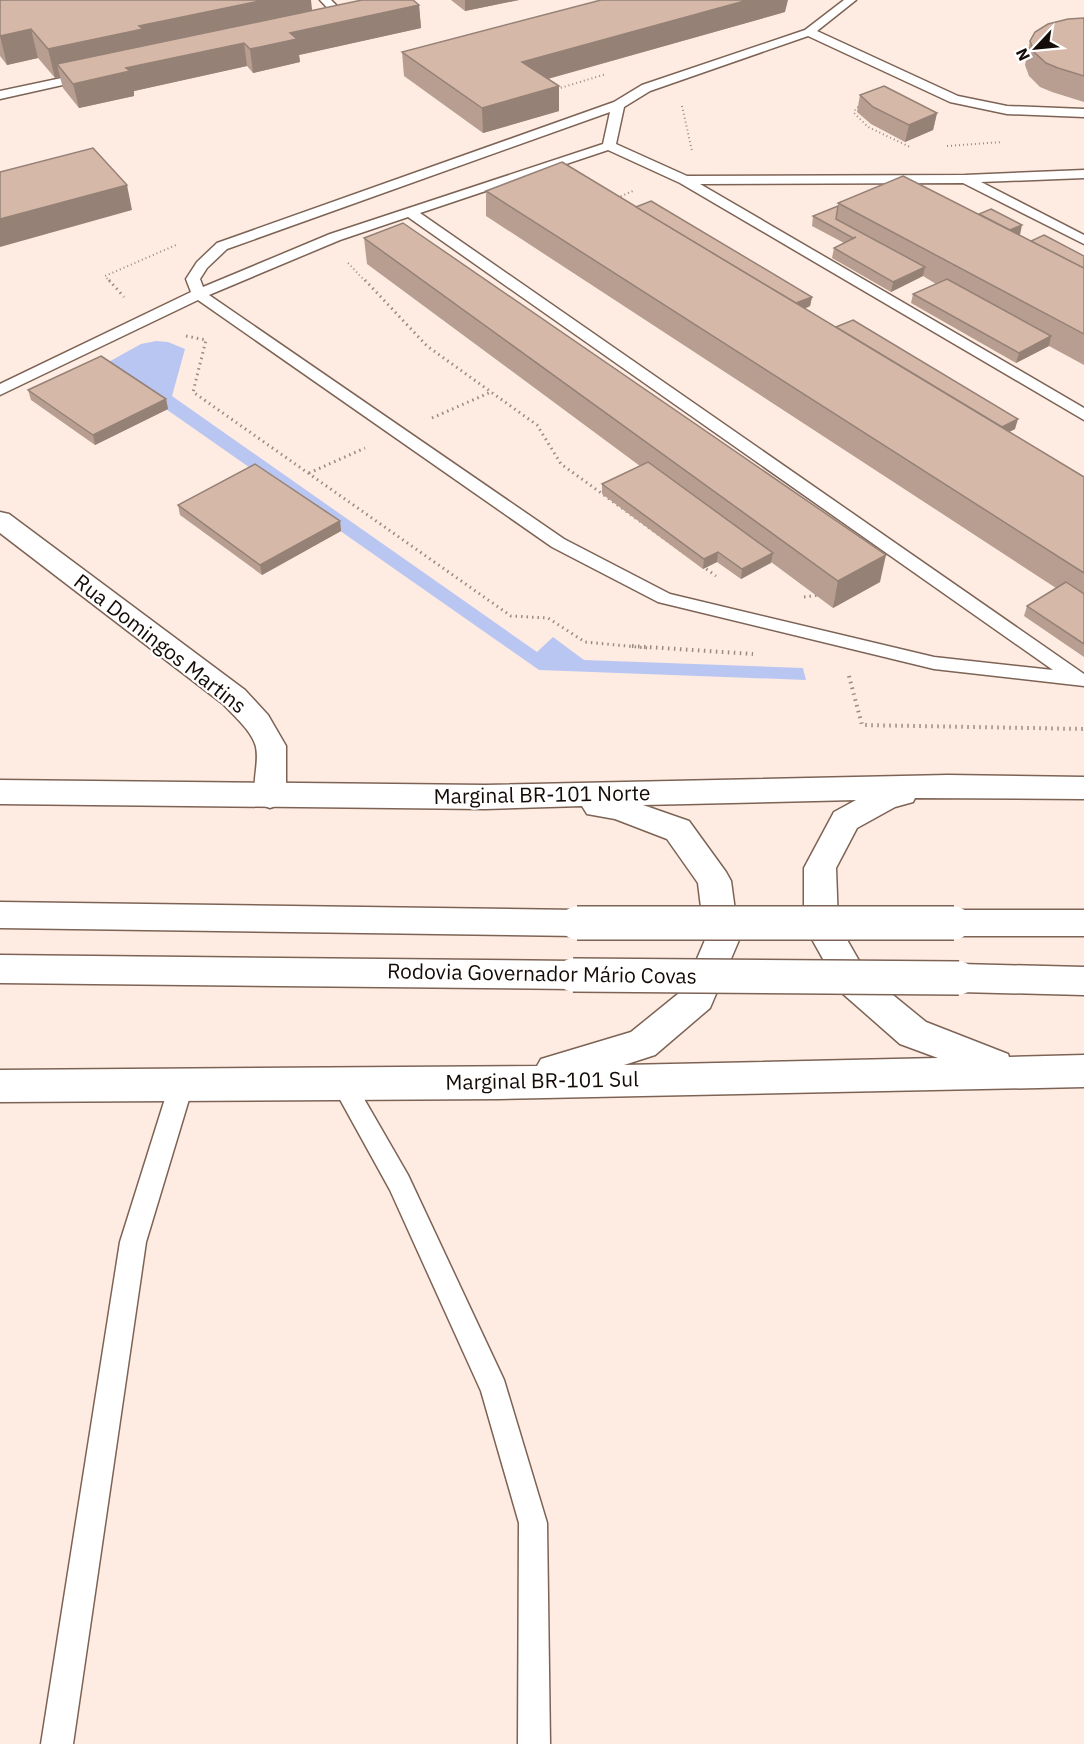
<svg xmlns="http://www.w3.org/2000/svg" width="1084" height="1744" viewBox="0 0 1084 1744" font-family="'IBM Plex Sans',sans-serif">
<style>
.green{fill:#bac6f2}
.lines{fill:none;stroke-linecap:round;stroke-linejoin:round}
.service-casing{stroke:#7d6355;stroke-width:3}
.minor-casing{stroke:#7d6355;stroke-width:3}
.secondary-casing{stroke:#7d6355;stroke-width:3}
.motorway-casing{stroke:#7d6355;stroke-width:3}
.path-far2{stroke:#998b83;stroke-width:2;stroke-dasharray:1 3;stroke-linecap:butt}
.path-far1{stroke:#998b83;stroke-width:3;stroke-dasharray:1.5 4;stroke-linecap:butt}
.path{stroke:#998b83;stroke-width:4;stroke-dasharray:1.5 4.5;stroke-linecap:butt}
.service{fill:#fff;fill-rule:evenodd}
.minor{fill:#fff;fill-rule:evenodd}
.secondary{fill:#fff;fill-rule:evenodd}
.motorway{fill:#fff;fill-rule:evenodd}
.motorway-bridge-casing{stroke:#7d6355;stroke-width:36;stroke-linecap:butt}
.motorway-bridge{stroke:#fff;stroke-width:33}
.wall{fill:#b79e90}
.shaded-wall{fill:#958176}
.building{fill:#d5b8a8;stroke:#958176;stroke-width:1.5}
.labels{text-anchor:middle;stroke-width:4.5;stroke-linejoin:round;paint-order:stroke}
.street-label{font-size:21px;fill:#150c07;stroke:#fff}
</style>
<rect width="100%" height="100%" fill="#feece2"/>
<path class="green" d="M156,341L168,342L185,349L172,396L537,652L553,637L584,660L803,668L806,680L539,670L103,365L141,344Z"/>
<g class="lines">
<g class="service-casing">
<g id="service">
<path d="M320,0H331L343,12L339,20L322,28L316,25L332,13Z"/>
<path d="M844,0H856L817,31L958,96L1007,106L1084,109V117L1007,114L950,102L808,36L650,91L624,107L616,144L687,176L965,175L1084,170V178L981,182L1084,235V244L963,183L700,184L1084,408V420L680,183L608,150L420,213L1084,674V686L934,669L658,602L552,547L198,300L0,395V384L191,292L186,279L197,262L217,243L614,102L642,85L805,30ZM610,112L603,144L330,234L203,287L200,279L207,268L227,249ZM408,217L1053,670L934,657L670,594L564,539L209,295L340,240Z"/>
<path d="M90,72L94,74V78L0,99V91Z"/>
<path d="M344,1075L352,1078L408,1175L504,1380L547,1523L550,1744H518L519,1523L481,1391L390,1190L332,1085L336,1078Z"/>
<path d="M181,1076L189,1079L193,1086L146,1242L73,1744H41L120,1242L169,1086L173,1079Z"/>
</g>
</g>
<g class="minor-casing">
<path id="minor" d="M0,512L9,514L245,690L268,715L286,746V796L281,804L270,808L259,804C249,786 260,766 256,747C252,731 234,716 223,704L0,533Z"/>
</g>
<g class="secondary-casing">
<path id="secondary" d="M948,775L1084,777V799L915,798L913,802L895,807L857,828L836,868L838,924L866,973L926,1022L1008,1054L1009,1057L1084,1055V1087L499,1099L0,1102V1070L537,1066L541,1059L631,1032L684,989L705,940L698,883L667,839L615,819L587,814L582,806L485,809L0,804V780L485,785ZM856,800L834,812L804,868V925L842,993L900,1044L938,1058L624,1065L655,1055L710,1008L739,940L731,881L726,872L689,821L643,805Z"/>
</g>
<g class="motorway-casing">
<g id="motorway">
<path d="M0,902L577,910L589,914L594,923L589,932L577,936L0,928Z"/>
<path d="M954,910H1084V936H954L942,932L937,923L942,914Z"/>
<path d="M0,955L573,961L585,965L590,975L585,985L573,989L0,983Z"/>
<path d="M959,964L1084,967V995L959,992L947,988L942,978L947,968Z"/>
</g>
</g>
<g class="path-far2">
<path d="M557,89L606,74"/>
<path d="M682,106L692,151"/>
<path d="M862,106L856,108L854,113L868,127L910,147"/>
<path d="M947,146L1002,142"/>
<path d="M617,198L635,190"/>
<path d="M348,263L366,282"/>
<path d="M110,282L105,276L176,245"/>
</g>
<g class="path-far1">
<path d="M109,280L124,297"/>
<path d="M365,280L427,346L537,425L561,464L716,576"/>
<path d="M186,336L206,340L193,392L511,616L548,618L585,642L648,648"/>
<path d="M432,418L491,392"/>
<path d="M309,473L365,448"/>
<path d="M804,597L820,595"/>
</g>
<g class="path">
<path d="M632,646L753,654"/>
<path d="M849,676L862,725L1084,729"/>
</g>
<use href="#service" class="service"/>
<use href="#minor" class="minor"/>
<use href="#secondary" class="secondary"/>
<use href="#motorway" class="motorway"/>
<g class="motorway-bridge-casing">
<g id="motorway-bridge">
<path d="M577,923H954"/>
<path d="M573,975L959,978"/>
</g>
</g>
<use href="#motorway-bridge" class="motorway-bridge"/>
</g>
<g class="wall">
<path d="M0,0L312,11L419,5L421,28L299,55L300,62L253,73L247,66L134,91V96L79,108L63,88L60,77L55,78L38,58L7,65L0,56Z"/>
<path d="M451,0H519L465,11Z"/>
<path d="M785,12L548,79L559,111L483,133L404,76L402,52Z"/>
<path d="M1084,18V102L1052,92L1040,87L1029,76L1025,65L1030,41Z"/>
<path d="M860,95L937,113L933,130L905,142L871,124L857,112Z"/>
<path d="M486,191L636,207L812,297L810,306L805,309L836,327L1015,429L1009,432L1084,477V657L1024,616L1027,606L1056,588L486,216Z"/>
<path d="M838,203L1019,235L1031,241L1084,256V365L1049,346L1016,363L911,303L913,294L936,284L923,276L891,292L832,258L834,248L844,243L812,226L813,216L838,206Z"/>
<path d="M364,238L880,582L833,608L771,562L741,579L717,562L703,569L602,494V484L640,466L367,264Z"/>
<path d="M28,390L166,399L168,409L95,445L31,400Z"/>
<path d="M178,505L340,521L341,531L262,575L180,515Z"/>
</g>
<g class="shaded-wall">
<path d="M264,0H311L313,19L57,64L60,77L55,78L48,49L139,26Z"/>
<path d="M465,0H519L465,11Z"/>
<path d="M748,0H788L785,12L522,86V62Z"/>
<path d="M419,5L421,28L299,55L300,62L253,73L250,49L290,33Z"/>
<path d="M31,29L38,58L7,65L0,36Z"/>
<path d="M244,43L247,66L134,91V96L79,108L73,84L126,68Z"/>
<path d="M559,86V111L483,133L482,108Z"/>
<path d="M937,113L933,130L905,142L909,125Z"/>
<path d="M127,185L132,210L0,247V219Z"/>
<path d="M1022,225L1020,235L991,239Z"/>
<path d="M925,267L923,276L891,292L893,282Z"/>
<path d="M812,297L810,306L777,319L779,310Z"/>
<path d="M1051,336L1049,346L1016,363L1019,353Z"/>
<path d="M166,399L168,409L95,445L93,435Z"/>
<path d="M1018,419L1015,429L981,446L984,436Z"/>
<path d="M340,521L341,531L262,575L260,565Z"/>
<path d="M718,552L717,562L703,569L704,559Z"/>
<path d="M773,553L771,563L741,579L742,569Z"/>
<path d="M886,555L880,582L833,608L838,581Z"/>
</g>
<g class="building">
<path d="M0,0H264L139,26L143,29L48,49L31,29L0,36Z"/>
<path d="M362,0H413L419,5L290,33L297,39L250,49L244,43L126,68L130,71L73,84L57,64Z"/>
<path d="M601,0H748L522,62L559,86L482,108L402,52Z"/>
<path d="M1084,18V76L1058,68L1046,63L1034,52L1030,41L1035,32L1048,24L1068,19Z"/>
<path d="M884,86L937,113L909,125L873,107L860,95Z"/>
<path d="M93,148L127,185L0,219V172Z"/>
<path d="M562,162L1084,477V573L486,191Z"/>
<path d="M903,176L1084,268V334L838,203Z"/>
<path d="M651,201L812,297L796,303L636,207Z"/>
<path d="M838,206L836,219L925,267L893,282L834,248L856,237L853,238L813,216Z"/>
<path d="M991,209L1022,225L1010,230L979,214Z"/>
<path d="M403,223L886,555L838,581L364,238Z"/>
<path d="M1044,235L1084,256V268L1031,241Z"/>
<path d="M947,279L1051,336L1019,353L913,294Z"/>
<path d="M853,320L1018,419L1002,427L836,327Z"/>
<path d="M101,356L166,399L93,435L28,390Z"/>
<path d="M648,462L773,553L742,569L718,552L704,559L602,484Z"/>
<path d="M255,464L340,521L260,565L178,505Z"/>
<path d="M1066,582L1084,594V644L1027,606Z"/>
</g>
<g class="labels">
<g class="street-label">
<text transform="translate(160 644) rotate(38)" y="7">Rua Domingos Martins</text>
<text transform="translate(542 795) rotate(-1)" y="7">Marginal BR-101 Norte</text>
<text transform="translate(542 974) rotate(1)" y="7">Rodovia Governador Mário Covas</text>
<text transform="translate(542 1081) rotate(-1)" y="7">Marginal BR-101 Sul</text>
</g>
</g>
<g transform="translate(1036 48) rotate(244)" stroke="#ffffff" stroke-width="4.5" paint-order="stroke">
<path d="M0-4.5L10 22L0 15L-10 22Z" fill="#150c07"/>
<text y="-9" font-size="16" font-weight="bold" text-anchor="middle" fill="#150c07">N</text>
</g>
</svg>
